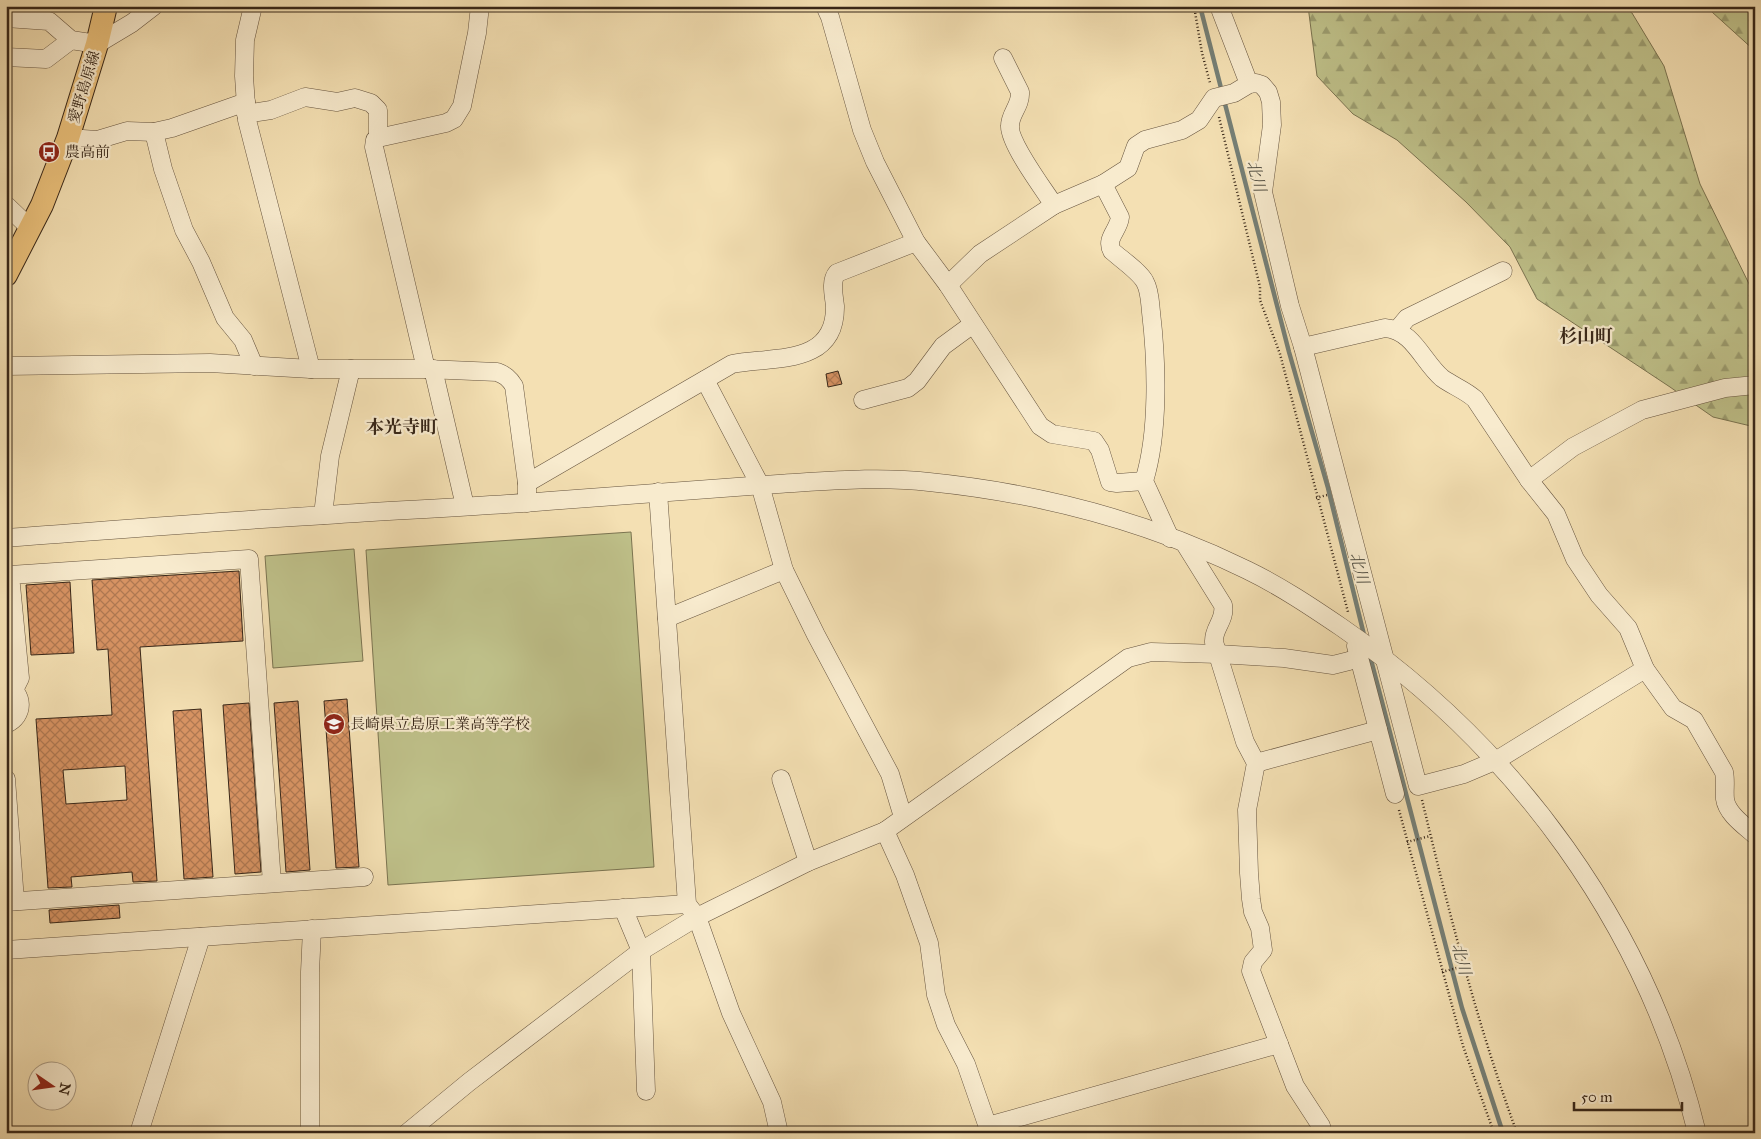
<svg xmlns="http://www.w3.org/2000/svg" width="1761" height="1139" viewBox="0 0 1761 1139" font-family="'IM FELL Great Primer','Noto Serif JP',serif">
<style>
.forest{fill:url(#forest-firs);stroke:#7b7451}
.pitch{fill:#bfc18a;stroke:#7b7451}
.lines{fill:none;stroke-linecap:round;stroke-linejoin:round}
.stream{stroke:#757f76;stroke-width:4.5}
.building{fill:url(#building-cross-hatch);stroke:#372618;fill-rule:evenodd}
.minor-casing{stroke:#66543f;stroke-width:19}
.major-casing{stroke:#372618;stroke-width:24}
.path{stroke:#372618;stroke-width:2.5;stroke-dasharray:1 2.5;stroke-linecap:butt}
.minor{stroke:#f8ebce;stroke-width:18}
.major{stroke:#eac07a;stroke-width:22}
.labels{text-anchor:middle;stroke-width:4.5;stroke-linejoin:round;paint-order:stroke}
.street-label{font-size:15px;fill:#372618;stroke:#f8ebce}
.poi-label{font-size:15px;fill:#372618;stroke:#f8ebce;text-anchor:start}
.water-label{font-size:16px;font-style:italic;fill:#565347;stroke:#f8ebce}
.quarter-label{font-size:18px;font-weight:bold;fill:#372618;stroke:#f8ebce}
</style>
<defs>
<pattern id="forest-firs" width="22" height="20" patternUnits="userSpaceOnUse" patternTransform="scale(1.25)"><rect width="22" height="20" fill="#bfc18a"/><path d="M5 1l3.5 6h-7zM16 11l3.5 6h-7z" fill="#9c9d70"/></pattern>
<pattern id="building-cross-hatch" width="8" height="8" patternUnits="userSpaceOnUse" patternTransform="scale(1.25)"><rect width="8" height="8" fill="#d79363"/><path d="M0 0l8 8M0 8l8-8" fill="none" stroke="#af7851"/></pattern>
</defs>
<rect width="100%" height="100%" fill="#f4e0b3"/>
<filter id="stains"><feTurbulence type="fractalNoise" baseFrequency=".004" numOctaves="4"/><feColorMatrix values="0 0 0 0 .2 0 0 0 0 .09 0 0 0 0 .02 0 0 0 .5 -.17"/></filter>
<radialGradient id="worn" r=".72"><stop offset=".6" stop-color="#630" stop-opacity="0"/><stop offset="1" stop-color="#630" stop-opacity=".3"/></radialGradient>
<g class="forest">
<path d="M1308,6H1622L1632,13L1664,66L1700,184L1755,296V427L1713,417L1670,387L1537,299L1510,247L1466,202L1397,140L1353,114L1317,76Z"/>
<path d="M1708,6H1755V51L1712,12Z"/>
</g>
<g class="pitch">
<path d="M631,532L654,867L388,885L366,550Z"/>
<path d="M354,549L363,661L273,668L265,556Z"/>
</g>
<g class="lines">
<g class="stream">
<path d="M1200,6L1222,92"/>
<path d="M1224,100L1289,352L1328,488L1365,639"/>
<path d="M1370,656L1462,1008L1503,1133"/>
</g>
</g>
<g class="building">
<path d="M838,371L842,384L828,387L826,374Z"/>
<path d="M239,571L243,641L140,647L157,881L133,882L132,872L71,877L72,887L48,888L36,719L112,715L108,649L97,650L92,580ZM125,766L127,800L66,804L63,770Z"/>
<path d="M70,582L74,653L31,655L26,585Z"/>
<path d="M347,699L359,867L336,868L324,701Z"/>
<path d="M298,701L310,870L286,872L274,703Z"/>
<path d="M249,703L261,872L235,874L223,705Z"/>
<path d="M201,709L213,877L184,879L173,711Z"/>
<path d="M119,905L120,918L50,923L49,910Z"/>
</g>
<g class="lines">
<g class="minor-casing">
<g id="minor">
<path d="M253,6L245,40L244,76L247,120L311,369"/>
<path d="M825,6L830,17L862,130L875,162L916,242L948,285L1040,426L1052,434L1094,441L1100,450L1110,482L1117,483L1144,481"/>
<path d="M1219,6L1249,84"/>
<path d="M6,18L49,21L71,40L97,44L132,23L154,6"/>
<path d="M6,57L46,59L71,40"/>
<path d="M1003,58L1020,92C1021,106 1010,113 1010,126C1009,143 1044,190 1054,205"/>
<path d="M246,114L271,110L305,97L337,102L355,98L371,103L378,110V138"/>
<path d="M154,132L163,169L184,230L201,262L225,318L243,340L254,366"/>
<path d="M68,138L97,140L127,131L154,132L172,128L246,102"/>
<path d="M1103,184L1120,217C1119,230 1105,238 1112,251C1121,259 1140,272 1145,282C1150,291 1150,303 1151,312C1157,363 1159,433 1144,481L1170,538"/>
<path d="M6,205L30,228"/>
<path d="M948,285L980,254L1054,205L1103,184L1128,168L1136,146L1145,140L1182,130L1199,120L1214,98L1234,93L1249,84L1256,83L1262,85L1268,92L1271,102L1272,125L1263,192L1290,306L1303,347L1418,786L1464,774L1497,760L1645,669"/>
<path d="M1397,330L1407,318L1503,271"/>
<path d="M1303,347L1385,328C1413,330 1423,362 1442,378C1453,386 1465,390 1475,399L1529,480L1556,514L1575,559L1599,595L1628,628L1645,669L1673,708L1694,720L1724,772C1726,781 1724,790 1725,799C1727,814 1745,826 1755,835"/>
<path d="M6,366L210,363L311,369H426L497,372C505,375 509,378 514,386L527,483V503"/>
<path d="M426,369L374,147L375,140L378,138L446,123L454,119L462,106L477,33L480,6"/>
<path d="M433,369L465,506"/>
<path d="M705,380L760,485L784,570L816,635L890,774L903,817"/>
<path d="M863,400L908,388L917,381L943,346L973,324"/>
<path d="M1529,480L1573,447L1642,410L1725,388L1755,385"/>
<path d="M527,483L732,364C772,356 836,367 835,306C834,296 830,281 837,273L916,242"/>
<path d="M658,492L687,904L697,917L731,1013L772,1102L779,1133"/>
<path d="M323,515L330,456L351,369"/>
<path d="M6,538C113,530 220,521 327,515C400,510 474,507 548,501C624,495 701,489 778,484C828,481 879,476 929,482C1038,493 1147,521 1247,570C1280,586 1310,606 1341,627C1515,747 1647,926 1697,1133"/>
<path d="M1185,544L1223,605C1226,620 1213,628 1214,642L1245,742L1256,763L1247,810L1249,873L1251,899L1253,912L1260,928L1263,950L1253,962L1251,971L1295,1086L1321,1126L1323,1133"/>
<path d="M667,618L784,570"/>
<path d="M1356,646L1395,794"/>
<path d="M6,685C24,693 25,716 6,724"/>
<path d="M14,690L20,678L10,575L249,559L272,883"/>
<path d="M1256,763L1378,730"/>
<path d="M6,779L15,901"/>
<path d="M781,779L808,862"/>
<path d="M885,831L905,875L929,943L936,995L946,1025L966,1064L990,1133"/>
<path d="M6,902L364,877"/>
<path d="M623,908L641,951L646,1091"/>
<path d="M6,950L687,904"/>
<path d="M988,1126L1279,1044"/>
<path d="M139,1133L201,937"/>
<path d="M310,1133V972L312,929"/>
<path d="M407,1133L469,1082L641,951L697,917L808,862L885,831L1128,658L1151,652L1218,654L1284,658L1333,665L1349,661L1359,657"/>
</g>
</g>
<g class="major-casing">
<path id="major" d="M6,275L42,205L68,138L97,44L106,6"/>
</g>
<g class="path">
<path d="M1194,6L1202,53L1210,83"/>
<path d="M1219,117L1260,287V300L1280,354L1348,612"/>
<path d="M1316,498L1327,495"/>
<path d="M1422,800C1449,912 1477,1024 1517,1133"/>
<path d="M1399,810L1463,1046L1494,1133"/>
<path d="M1407,842L1430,836"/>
<path d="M1442,972L1464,966"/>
</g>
<use href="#minor" class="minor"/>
<use href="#major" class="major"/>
</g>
<defs>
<g id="bus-disc" transform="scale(1.125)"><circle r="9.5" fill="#8f2418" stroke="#f8ebce"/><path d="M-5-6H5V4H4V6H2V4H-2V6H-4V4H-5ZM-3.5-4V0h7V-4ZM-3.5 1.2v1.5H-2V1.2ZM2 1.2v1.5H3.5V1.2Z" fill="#fff"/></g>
<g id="school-disc" transform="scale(1.125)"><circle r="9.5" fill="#8f2418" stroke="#f8ebce"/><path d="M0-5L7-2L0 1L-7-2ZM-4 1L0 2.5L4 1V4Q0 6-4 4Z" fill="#fff"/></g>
</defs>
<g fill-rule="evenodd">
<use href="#bus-disc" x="49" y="152"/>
<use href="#school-disc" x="334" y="724"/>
</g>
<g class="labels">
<g class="street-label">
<text transform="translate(84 87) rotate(-73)" y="5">愛野島原線</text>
</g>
<g class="poi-label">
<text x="65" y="157">農高前</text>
<text x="350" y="729">長崎県立島原工業高等学校</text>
</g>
<g class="water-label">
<text transform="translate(1257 176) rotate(75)" y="6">北川</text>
<text transform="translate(1360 568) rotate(75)" y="6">北川</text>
<text transform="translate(1462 959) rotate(75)" y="6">北川</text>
</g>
<g class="quarter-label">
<text x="1586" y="342">杉山町</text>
<text x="402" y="433">本光寺町</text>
</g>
</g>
<rect width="1761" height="1139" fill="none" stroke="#f4e0b3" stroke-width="25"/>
<rect x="8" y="8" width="1746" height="1124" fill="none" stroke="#372618" stroke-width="2.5"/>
<rect x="12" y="12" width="1736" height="1114" fill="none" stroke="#372618"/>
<g transform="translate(52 1086) rotate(103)"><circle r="24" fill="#f8ebce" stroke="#ab9c85"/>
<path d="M0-4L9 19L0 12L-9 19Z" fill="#8f2418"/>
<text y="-8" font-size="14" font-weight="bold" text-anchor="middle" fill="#372618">N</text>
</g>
<path d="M1574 1102v8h108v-8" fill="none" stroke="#372618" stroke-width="2.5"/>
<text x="1581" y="1102" font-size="15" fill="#372618" stroke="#f8ebce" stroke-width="4" paint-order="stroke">50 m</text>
<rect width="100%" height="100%" filter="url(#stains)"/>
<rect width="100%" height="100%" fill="url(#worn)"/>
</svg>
